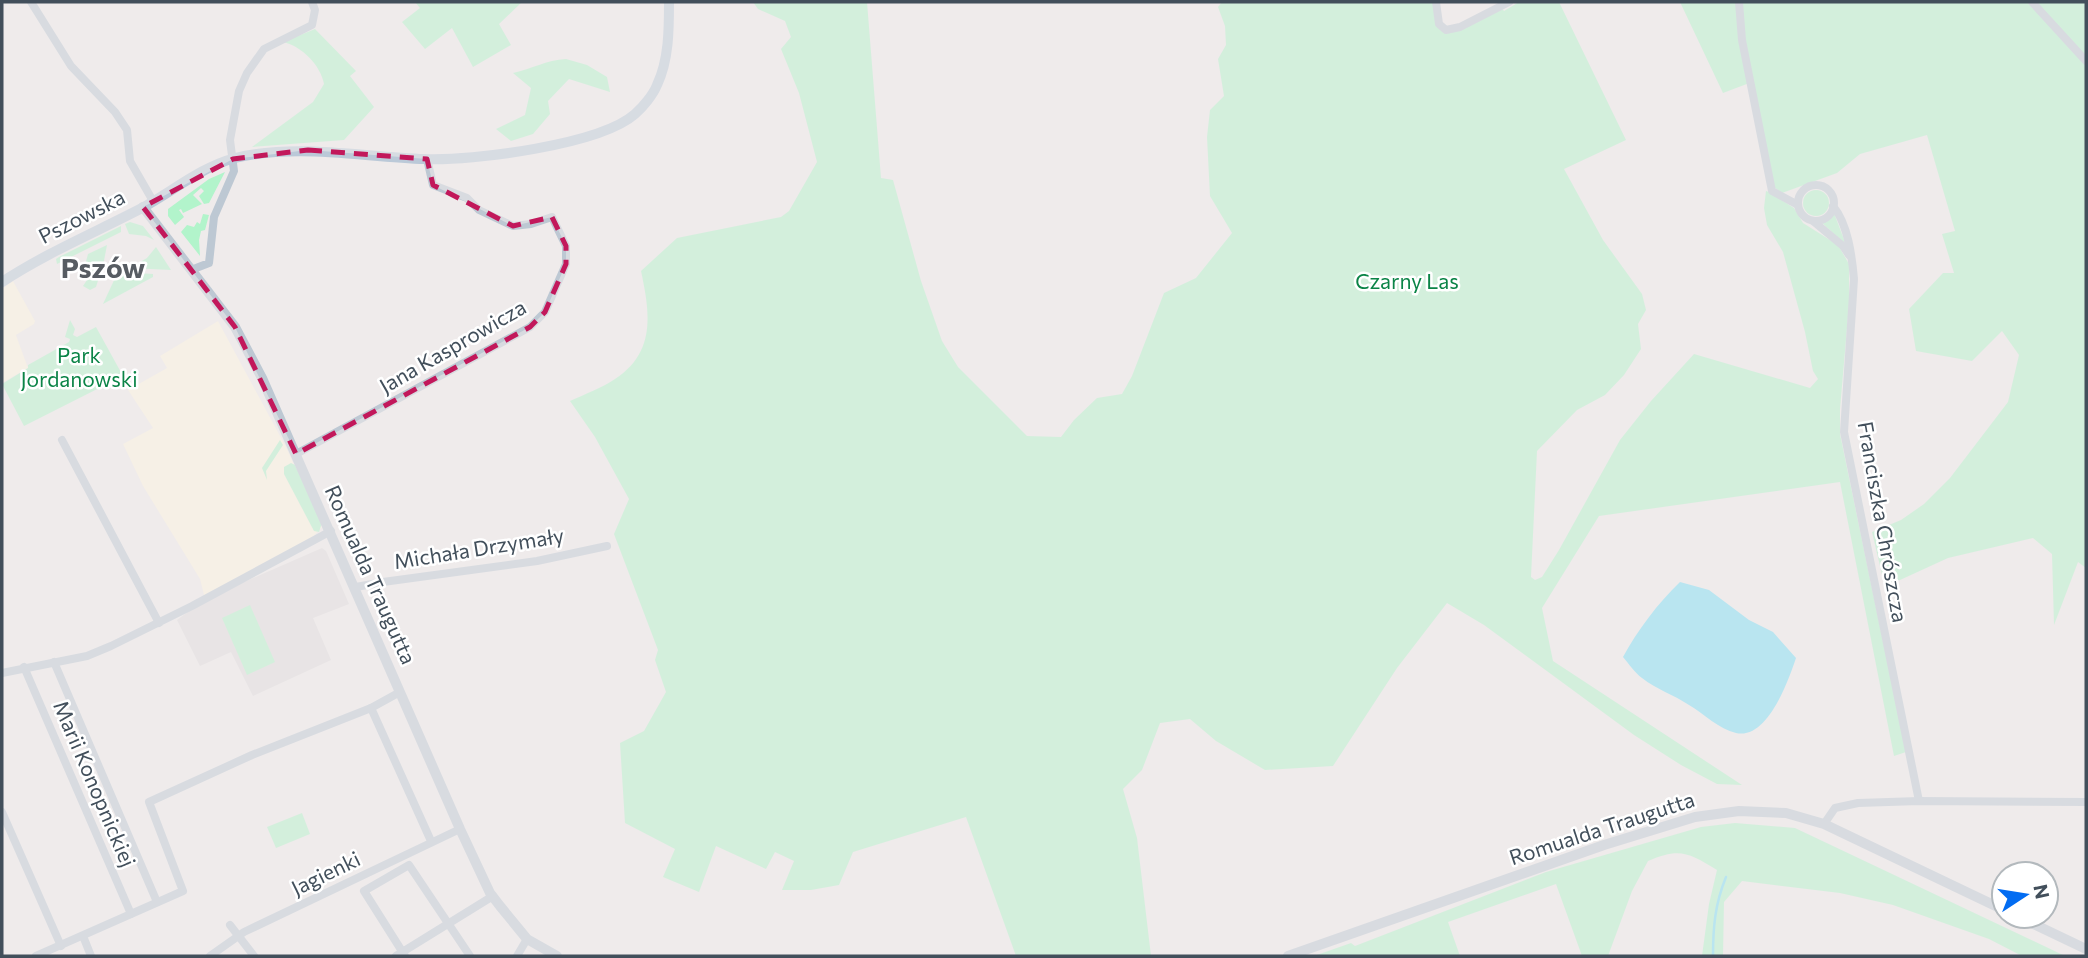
<svg xmlns="http://www.w3.org/2000/svg" width="2088" height="958" viewBox="0 0 2088 958" font-family="Commissioner,sans-serif">
<style>
.commercial{fill:#fef5e0}
.education{fill:#e0dcdd}
.green{fill:#b2f4cb}
.water{fill:#79ddf7}
.lines{fill:none;stroke-linecap:round;stroke-linejoin:round}
.stream{stroke:#79ddf7;stroke-width:2.5}
.minor{stroke:#bdc8d3;stroke-width:8}
.tertiary{stroke:#bdc8d3;stroke-width:10}
.secondary{stroke:#bbc9d8;stroke-width:10}
.marked{fill:none;stroke:#c2185b;stroke-width:5;stroke-dasharray:14 9;stroke-linejoin:round}
.labels{text-anchor:middle;stroke-width:5;stroke-linejoin:round;paint-order:stroke}
.street-label{font-size:21px;fill:#424f5b;stroke:#fff}
.park-label{font-size:21px;fill:#0b8447;stroke:#fff}
.district-label{font-size:28px;font-weight:bold;fill:#575c62;stroke:#fff}
</style>
<rect width="100%" height="100%" fill="#efebeb"/>
<g class="commercial">
<path d="M13,281L35,321L34,324L16,335L28,368L2,383V289Z"/>
<path d="M218,321L286,447L322,527L305,545L205,599L200,579L143,486L123,444L153,428L128,390L167,368L160,356Z"/>
</g>
<path class="education" d="M322,548L326,551L349,604L313,618L331,660L253,696L231,652L200,666L177,620L205,599Z"/>
<g class="green">
<path d="M415,2H522L499,24L511,45L473,67L452,28L425,49L402,22L420,8Z"/>
<path d="M753,2H867L881,178L893,180L921,281L942,341L958,367L1027,436L1061,437L1074,420L1097,398L1122,394L1132,376L1164,293L1196,278L1232,233L1210,196L1207,137L1210,110L1224,96L1218,59L1226,45L1225,26L1218,7L1222,2H1436L1438,20L1449,30L1500,6L1504,11L1519,2H1559L1626,140L1564,169L1603,240L1642,294L1646,310L1638,324L1641,349L1624,375L1605,395L1577,410L1537,451L1531,577L1535,580L1542,577L1559,550L1620,440L1651,401L1694,354L1810,388L1818,379L1813,371L1805,332L1783,252L1767,225L1764,208L1766,191L1769,192L1794,208L1803,223L1838,245L1849,264V305L1840,409V434L1906,752L1894,756L1840,482L1599,516L1542,608L1553,661L1742,785L1717,784L1681,765L1634,735L1484,625L1447,603L1397,668L1333,766L1265,770L1216,741L1190,719L1160,723L1142,770L1123,789L1137,838L1151,956H1016L966,817L853,852L839,885L811,890H782L794,861L775,852L766,869L716,846L699,892L663,877L675,849L625,823L620,743L644,731L666,692L655,660L658,650L614,534L629,499L595,437L570,401C585,394 602,388 615,379C656,352 650,313 641,271L677,238L781,217L789,211L817,162L799,93L781,49L791,37L785,21L758,9Z"/>
<path d="M1680,2H2086V568L2078,562L2054,625L2052,554L2033,538L1948,558L1900,580L1884,583L1872,532L1901,520L1924,504L1950,478L2008,402L2019,355L2002,331L1972,361L1916,351L1909,309L1943,273H1954L1942,234L1955,231L1927,135L1860,154L1837,173L1782,193L1774,187L1752,82L1723,93Z"/>
<path d="M315,29L356,71L350,76L374,107L344,140L252,147L313,102L324,84C321,66 302,46 283,42Z"/>
<path d="M566,59L587,65L607,77L610,92L569,79L548,101L550,114L533,134L511,141L496,129L525,115L531,88L513,73C532,69 546,60 566,59Z"/>
<path d="M225,172L209,203L204,204L199,196L204,191L201,188L193,195L202,204L183,213L181,209L179,210L184,217L175,225L168,216V209L209,179Z"/>
<circle cx="1816" cy="203" r="13"/>
<path d="M1834,213L1845,242L1844,243L1822,223Z"/>
<path d="M203,214L209,215L205,230L201,231L199,240L200,256L181,232L187,225L194,227L197,222L200,224Z"/>
<path d="M130,222L143,226L154,240L146,236L129,234L125,224Z"/>
<path d="M121,226V232L57,264L56,259L59,257Z"/>
<path d="M107,245L103,266L85,265L88,254Z"/>
<path d="M156,247L171,270L130,268L147,258Z"/>
<path d="M86,270L101,271L96,287L90,290L83,286L87,280Z"/>
<path d="M122,272L153,274V277L103,304L116,276Z"/>
<path d="M70,320L75,329L73,335L77,337L96,327L123,376L24,426L2,384L28,368V365L69,342L70,339L65,337Z"/>
<path d="M280,440L283,445L266,471L267,480L262,468Z"/>
<path d="M291,463L295,465L322,523L319,532L314,531L284,474V467Z"/>
<path d="M250,605L275,662L247,675L222,618Z"/>
<path d="M302,813L310,834L276,848L267,827Z"/>
<path d="M1735,823L1795,828L2065,956H2022L1989,939L1893,905L1840,893L1742,881L1724,902L1723,956H1702L1709,904L1717,870C1689,853 1680,847 1648,861L1632,891L1608,956H1582L1556,884L1448,922L1460,956H1314L1351,943L1355,946L1546,872L1701,827Z"/>
</g>
<path class="water" d="M1680,582L1709,590L1749,620L1773,632L1796,658C1788,682 1767,740 1736,733C1719,729 1704,714 1689,705C1674,695 1656,689 1642,678C1635,673 1629,664 1623,657C1637,631 1658,603 1680,582Z"/>
<g class="lines">
<path class="stream" d="M1713,956C1713,927 1715,904 1726,877"/>
<g class="minor">
<path d="M31,2L71,66L115,112L127,130L130,161L153,201"/>
<path d="M1436,2L1439,24L1446,30L1460,27L1509,2"/>
<path d="M1739,2L1742,40L1772,191L1798,205"/>
<path d="M2032,2L2086,61"/>
<circle cx="1816" cy="203" r="18"/>
<path d="M1833,206C1848,224 1852,256 1854,279L1844,432L1919,801"/>
<path d="M1813,221L1843,246L1849,255"/>
<path d="M191,270L209,263L214,217L234,171L230,140L239,91L247,73L264,49L312,25L315,10L312,2"/>
<path d="M62,440L159,623"/>
<path d="M296,454L530,327L545,312L566,264V246L552,217L531,224L513,226L479,210L467,198L433,185L427,159"/>
<path d="M356,587L383,582L537,561L607,546"/>
<path d="M54,662L157,902"/>
<path d="M24,667L131,914"/>
<path d="M2,673L87,656L111,646L192,606L331,531"/>
<path d="M371,708L431,841"/>
<path d="M2,812L61,946"/>
<path d="M1824,824L1835,808L1858,803L1919,801L2086,802"/>
<path d="M230,925L254,956"/>
<path d="M83,936L91,956"/>
<path d="M36,956L183,891L149,802L252,755L371,708L400,692"/>
<path d="M210,956L244,932L460,829"/>
<path d="M396,956L493,896"/>
<path d="M405,956L364,891L409,865L470,956"/>
<path d="M517,956L527,939"/>
</g>
<g class="tertiary">
<path d="M143,207L235,327L262,378L460,829L490,893L500,906L527,939L557,956"/>
<path d="M2017,916L2086,949"/>
<path d="M1288,956L1604,845L1695,817L1739,811L1786,813L1824,824L2004,910"/>
</g>
<path class="secondary" d="M2,282C46,253 96,232 142,208C173,191 201,167 235,158C298,143 361,157 425,159C472,161 600,145 635,114C643,107 653,95 657,85C669,60 669,29 669,2"/>
</g>
<path d="M0 0H2088V958H0ZM308,150L427,159L433,185L513,226L552,217L566,246V264L545,312L530,327L296,454L235,327L143,207L233,159Z" fill="#efebeb" fill-opacity=".55" fill-rule="evenodd"/>
<path class="marked" d="M308,150L427,159L433,185L513,226L552,217L566,246V264L545,312L530,327L296,454L235,327L143,207L233,159Z"/>
<g class="labels">
<g class="street-label">
<text transform="translate(82 217) rotate(-27)" y="7">Pszowska</text>
<text transform="translate(453 347) rotate(-30)" y="7">Jana Kasprowicza</text>
<text transform="translate(1882 522) rotate(80)" y="7">Franciszka Chrószcza</text>
<text transform="translate(479 549) rotate(-9)" y="7">Michała Drzymały</text>
<text transform="translate(370 575) rotate(66)" y="7">Romualda Traugutta</text>
<text transform="translate(94 784) rotate(67)" y="7">Marii Konopnickiej</text>
<text transform="translate(1602 829) rotate(-18)" y="7">Romualda Traugutta</text>
<text transform="translate(326 874) rotate(-26)" y="7">Jagienki</text>
</g>
<g class="park-label">
<text x="1407" y="289">Czarny Las</text>
<text x="79" y="363">Park<tspan x="79" dy="24">Jordanowski</tspan></text>
</g>
<g class="district-label">
<text x="103" y="278">Pszów</text>
</g>
</g>
<rect width="2088" height="958" fill="none" stroke="#424f5b" stroke-width="7"/>
<g transform="translate(2025 895) rotate(78)"><circle r="33" fill="#ffffff" stroke="#b3b9bd" stroke-width="2"/>
<path d="M0-5L12 26L0 18L-12 26Z" fill="#026cf2"/>
<text y="-10" font-size="19" font-weight="bold" text-anchor="middle" fill="#424f5b">N</text>
</g>
</svg>
